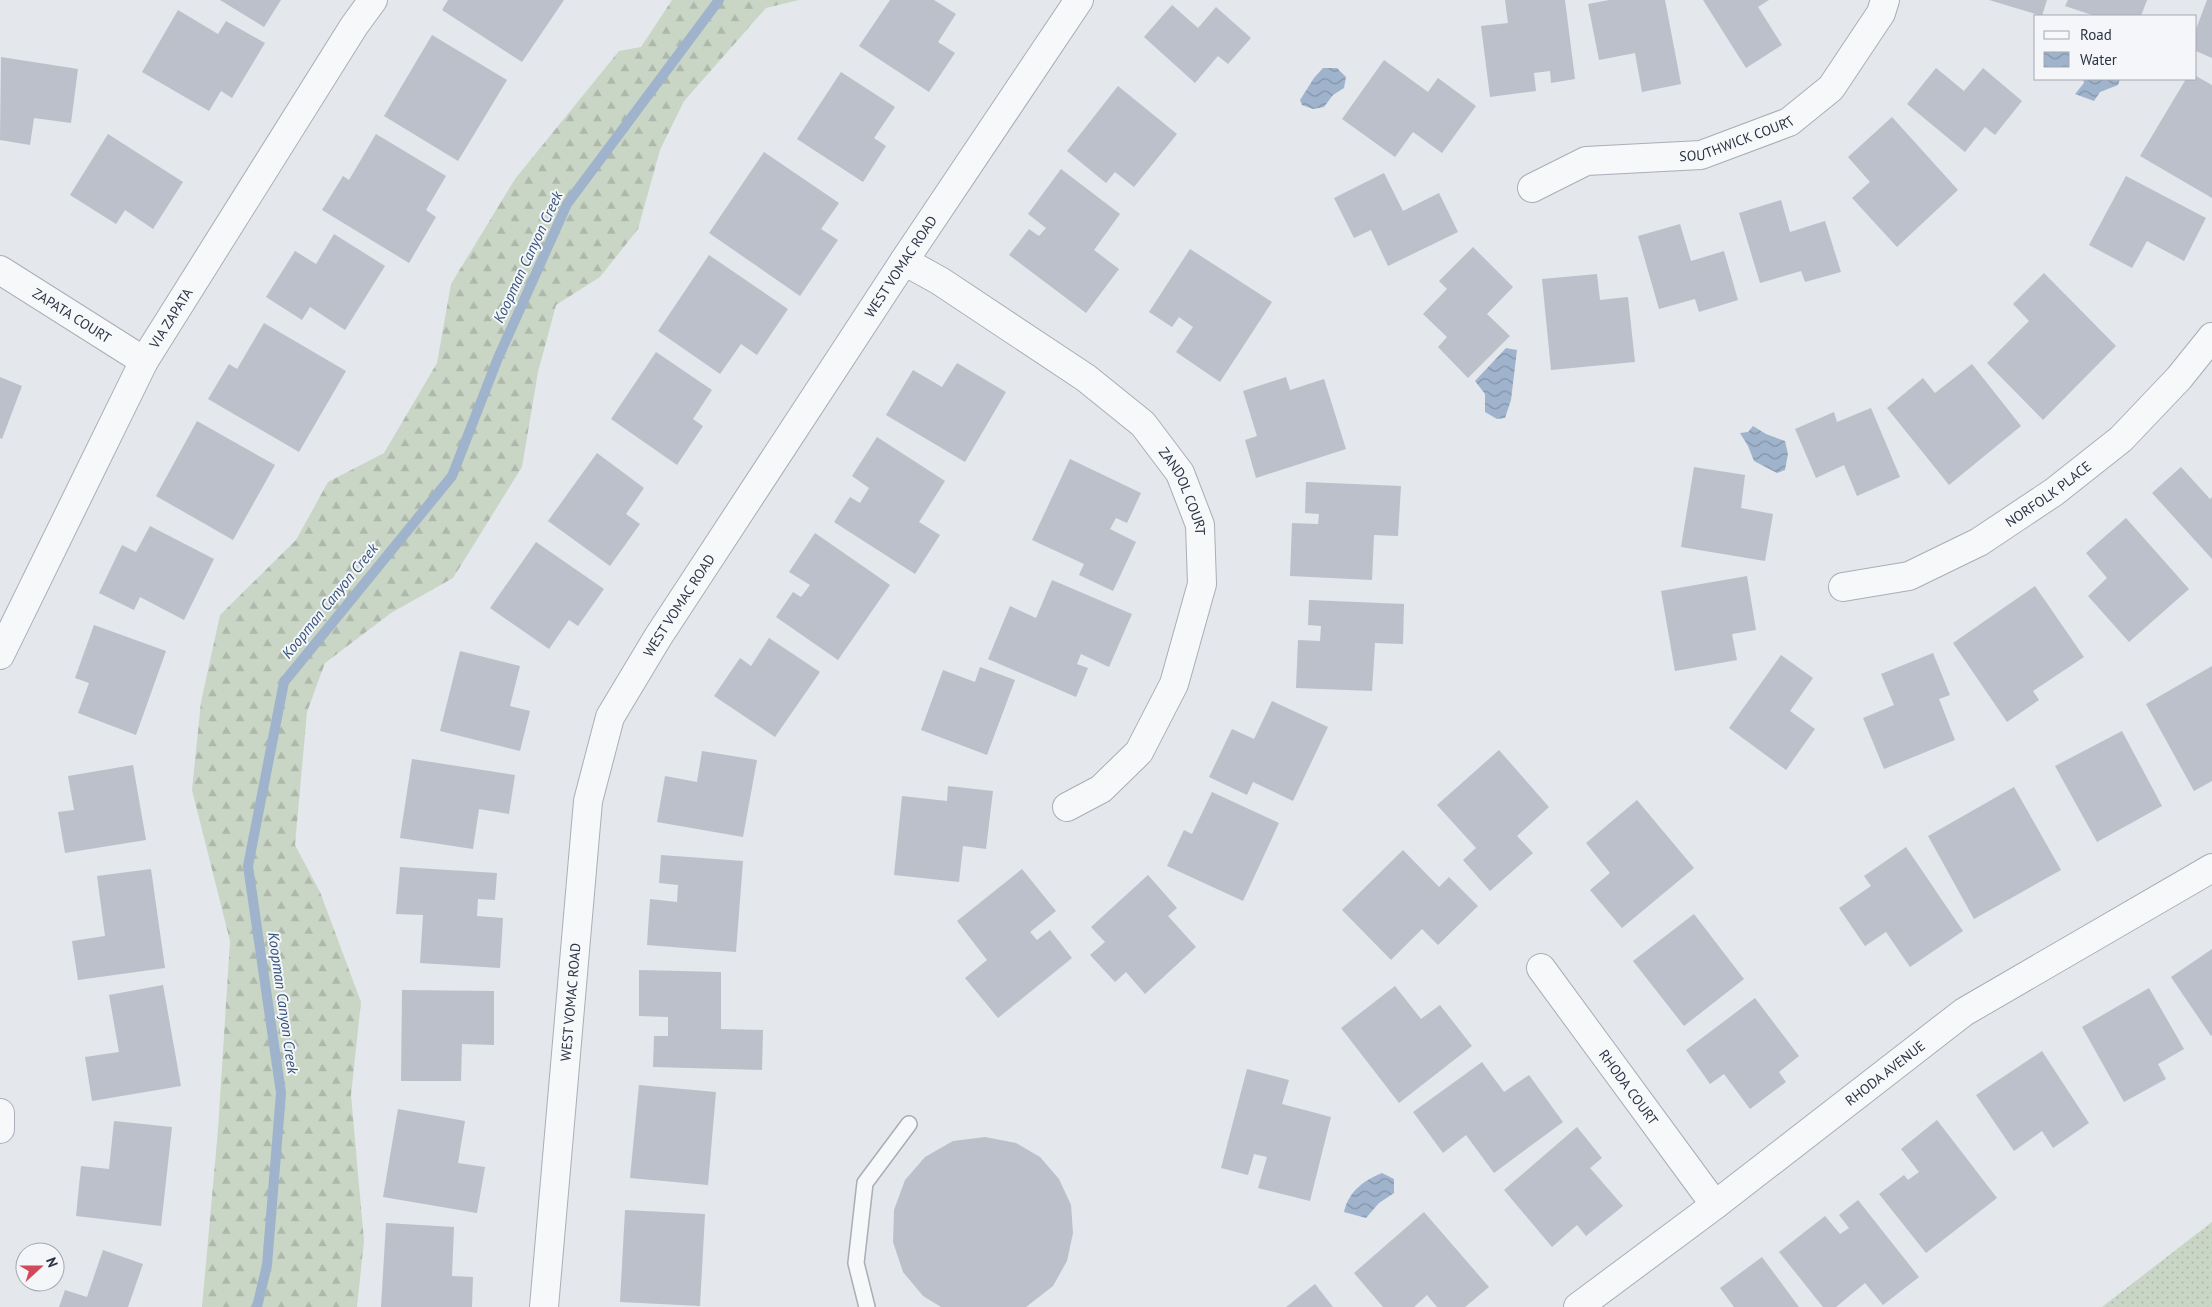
<svg xmlns="http://www.w3.org/2000/svg" width="2212" height="1307" viewBox="0 0 2212 1307" font-family="'PT Sans',sans-serif">
<style>
.grass{fill:url(#grass-dots)}
.forest{fill:url(#forest-firs)}
.water{fill:url(#water-waves)}
.lines{fill:none;stroke-linecap:round;stroke-linejoin:round}
.stream{stroke:#9fb4cc;stroke-width:10}
.building{fill:#bbc0ca}
.service-casing{stroke:#a9aeb7;stroke-width:18}
.minor-casing{stroke:#a9aeb7;stroke-width:30}
.service{stroke:#f7f8fa;stroke-width:15}
.minor{stroke:#f7f8fa;stroke-width:28}
.labels{text-anchor:middle;stroke-width:4;stroke-linejoin:round;paint-order:stroke}
.street-label{font-size:14px;fill:#2b3445;stroke:#f4f6f9}
.water-label{font-size:15px;font-style:italic;fill:#34527a;stroke:#f4f6f9}
</style>
<defs>
<pattern id="grass-dots" width="8" height="8" patternUnits="userSpaceOnUse" patternTransform="scale(1.25)"><rect width="8" height="8" fill="#c9d6c5"/><path d="M2 2h.1M6 6h.1" fill="none" stroke="#adb8ab" stroke-width="1.8" stroke-linecap="round"/></pattern>
<pattern id="forest-firs" width="22" height="20" patternUnits="userSpaceOnUse" patternTransform="scale(1.25)"><rect width="22" height="20" fill="#c9d6c5"/><path d="M5 1l3.5 6h-7zM16 11l3.5 6h-7z" fill="#adb8ab"/></pattern>
<pattern id="water-waves" width="16" height="10" patternUnits="userSpaceOnUse" patternTransform="scale(1.25)"><rect width="16" height="10" fill="#9fb4cc"/><path d="M0 5q4-4 8 0t8 0" fill="none" stroke="#8293a7"/></pattern>
</defs>
<rect width="100%" height="100%" fill="#e4e7ec"/>
<path class="grass" d="M2212,1222V1307H2102Z"/>
<path class="forest" d="M672,0H799L766,8L684,101L660,150L638,229L600,277L556,305L538,372L522,467L453,578L391,613L325,663L307,712L295,845L320,892L361,1002L351,1095L364,1241L357,1307H202L218,1130L230,941L192,790L201,702L220,615L296,540L328,482L384,453L437,363L451,284L515,179L619,51L641,47Z"/>
<g class="water">
<path d="M1323,68H1337L1346,77L1344,88L1333,95L1324,107L1313,109L1302,105L1300,100L1314,78Z"/>
<path d="M2083,79H2120L2118,85L2100,92L2094,101L2075,94L2084,83Z"/>
<path d="M1506,348L1517,350L1511,400L1505,418L1497,419L1485,412V394L1475,381Z"/>
<path d="M1753,426L1766,434L1785,441L1788,454L1785,470L1777,473L1754,461L1748,446L1740,433L1748,432Z"/>
<path d="M1382,1173L1394,1179V1193L1379,1203L1366,1218L1344,1212C1349,1191 1363,1181 1382,1173Z"/>
</g>
<g class="lines">
<path class="stream" d="M257,1307L267,1265L281,1093L248,866L284,682L452,476L498,358L567,204L719,0"/>
</g>
<g class="building">
<path d="M220,0H281L264,27Z"/>
<path d="M448,0H564L522,62L442,10Z"/>
<path d="M890,0H934L956,14L938,42L955,53L929,92L859,46Z"/>
<path d="M1505,0H1565L1575,79L1551,83L1550,71L1534,73L1536,91L1490,97L1481,26L1508,23Z"/>
<path d="M1609,0H1665L1681,84L1642,92L1635,53L1599,60L1588,4Z"/>
<path d="M1703,0H1769L1758,7L1782,45L1746,68Z"/>
<path d="M1989,0H2047L2042,16Z"/>
<path d="M2068,0H2147L2141,16H2095L2065,6Z"/>
<path d="M2207,0H2212V58L2196,51V29Z"/>
<path d="M1172,5L1198,28L1216,7L1251,38L1228,64L1218,56L1195,83L1144,37Z"/>
<path d="M178,10L218,34L226,21L265,43L232,98L221,91L209,111L142,72Z"/>
<path d="M432,35L507,80L458,161L384,116Z"/>
<path d="M1,57L78,69L71,123L34,118L30,145L0,140Z"/>
<path d="M1384,60L1428,92L1438,78L1476,106L1442,153L1413,132L1395,157L1342,119Z"/>
<path d="M1936,68L1964,91L1983,68L2022,101L1995,135L1985,127L1965,152L1907,104Z"/>
<path d="M841,72L895,107L874,138L886,146L863,182L797,139Z"/>
<path d="M2196,76L2212,85V198L2140,156L2186,79H2196Z"/>
<path d="M1118,86L1177,134L1134,187L1115,172L1106,183L1067,151Z"/>
<path d="M1892,117L1958,190L1897,247L1852,198L1870,182L1848,157Z"/>
<path d="M108,134L183,182L153,229L125,210L116,224L70,195Z"/>
<path d="M376,134L446,176L426,210L436,217L409,263L322,210L343,176L349,180Z"/>
<path d="M764,152L839,203L821,229L838,240L800,296L709,233Z"/>
<path d="M1061,169L1120,214L1094,250L1119,269L1086,313L1009,255L1029,229L1039,236L1046,228L1028,214Z"/>
<path d="M1384,173L1403,211L1439,193L1458,232L1388,266L1371,230L1354,238L1334,198Z"/>
<path d="M2126,176L2206,218L2184,261L2147,241L2132,268L2089,245Z"/>
<path d="M1781,200L1790,232L1825,221L1841,272L1805,282L1801,271L1760,283L1739,213Z"/>
<path d="M1680,224L1691,261L1724,251L1738,300L1699,312L1695,299L1659,309L1638,236Z"/>
<path d="M334,234L385,266L345,330L310,307L302,320L266,297L295,251L316,264Z"/>
<path d="M1473,247L1513,287L1487,314L1510,336L1468,378L1438,347L1447,337L1423,314L1447,289L1439,281Z"/>
<path d="M1190,249L1272,302L1220,382L1176,352L1193,327L1179,317L1172,327L1149,312Z"/>
<path d="M709,255L788,309L757,355L741,344L720,374L658,331Z"/>
<path d="M2044,273L2116,346L2043,420L1987,363L2029,321L2013,304Z"/>
<path d="M1597,274L1600,300L1628,297L1635,362L1551,370L1542,279Z"/>
<path d="M264,323L346,371L299,452L208,399L229,364L237,369Z"/>
<path d="M656,352L712,390L693,419L703,426L677,465L611,419Z"/>
<path d="M957,363L1006,392L965,462L886,415L913,370L942,387Z"/>
<path d="M1972,364L2021,426L1949,485L1887,408L1923,378L1935,393Z"/>
<path d="M0,377L22,386L2,439L0,438Z"/>
<path d="M1286,377L1290,390L1324,379L1346,449L1256,478L1245,440L1257,436L1243,391Z"/>
<path d="M1871,408L1900,477L1857,496L1844,465L1816,478L1795,429L1834,412L1837,422Z"/>
<path d="M197,421L275,465L233,540L156,496Z"/>
<path d="M877,437L945,481L919,522L940,535L915,574L834,522L850,497L860,503L869,488L852,476Z"/>
<path d="M597,453L644,488L626,514L640,524L610,566L548,521Z"/>
<path d="M1070,459L1141,493L1127,523L1116,518L1110,529L1136,542L1113,591L1079,575L1084,564L1032,540Z"/>
<path d="M1694,467L1745,475L1741,508L1773,514L1765,561L1681,547Z"/>
<path d="M2181,467L2210,499L2212,497V559L2152,493Z"/>
<path d="M1306,482L1401,486L1398,536L1374,535L1372,580L1290,576L1292,523L1318,524L1319,514L1305,513Z"/>
<path d="M2126,518L2189,589L2129,642L2088,596L2107,578L2086,553Z"/>
<path d="M150,526L214,559L184,620L140,597L134,610L99,593L122,545L136,552Z"/>
<path d="M815,533L890,585L838,660L776,617L793,592L801,597L810,585L789,572Z"/>
<path d="M536,542L604,589L578,626L569,620L549,649L490,608Z"/>
<path d="M1747,576L1756,630L1732,634L1737,660L1675,671L1661,591Z"/>
<path d="M1052,580L1132,614L1109,667L1081,654L1077,664L1088,668L1076,697L988,659L1010,606L1036,618Z"/>
<path d="M2035,586L2084,657L2033,691L2039,700L2007,722L1953,643Z"/>
<path d="M1309,600L1404,604L1403,644L1375,643L1372,691L1296,688L1298,640L1320,641L1321,626L1308,625Z"/>
<path d="M94,625L166,651L136,735L78,713L89,683L75,678Z"/>
<path d="M769,638L820,672L775,737L714,696L740,658L751,666Z"/>
<path d="M460,651L520,666L510,706L530,711L520,751L440,731Z"/>
<path d="M1933,653L1950,695L1939,699L1955,740L1884,769L1863,718L1894,705L1881,674Z"/>
<path d="M1781,655L1813,678L1790,711L1815,729L1786,770L1729,728Z"/>
<path d="M2212,666V781L2194,791L2146,704Z"/>
<path d="M980,667L1015,680L987,755L921,730L943,670L975,682Z"/>
<path d="M1272,701L1328,727L1293,801L1253,782L1247,795L1209,777L1232,729L1254,739Z"/>
<path d="M2122,731L2162,806L2097,842L2055,766Z"/>
<path d="M1499,750L1549,807L1517,836L1533,853L1490,891L1463,860L1476,848L1437,805Z"/>
<path d="M702,751L757,760L743,837L657,822L665,776L697,782Z"/>
<path d="M412,759L515,775L509,814L479,809L473,849L400,838Z"/>
<path d="M133,765L146,840L65,853L58,812L74,810L68,776Z"/>
<path d="M948,786L993,791L986,849L963,846L959,882L894,875L902,796L947,801Z"/>
<path d="M2014,787L2061,870L1974,919L1928,836Z"/>
<path d="M1212,792L1279,823L1243,901L1167,866L1184,830L1192,834Z"/>
<path d="M1637,800L1694,868L1622,928L1590,890L1610,873L1586,843Z"/>
<path d="M1906,847L1963,931L1910,967L1886,932L1865,946L1839,908L1871,886L1864,876Z"/>
<path d="M1403,850L1439,887L1449,877L1478,906L1438,945L1422,929L1391,960L1342,910Z"/>
<path d="M661,855L743,861L736,952L647,945L650,899L677,902L678,885L659,883Z"/>
<path d="M400,867L497,873L495,900L478,899L477,916L503,918L500,968L420,963L423,915L396,914Z"/>
<path d="M151,869L165,968L78,980L72,941L105,936L97,876Z"/>
<path d="M1022,869L1056,911L1030,932L1037,940L1050,930L1072,958L998,1018L965,978L987,960L957,921Z"/>
<path d="M1148,875L1177,908L1168,916L1196,947L1145,994L1126,972L1115,982L1090,955L1105,942L1091,927Z"/>
<path d="M1694,914L1744,979L1684,1026L1633,961Z"/>
<path d="M2212,949V1035L2211,1036L2171,977Z"/>
<path d="M639,970L721,972V1029L763,1030L762,1070L653,1067L654,1036H668V1017L639,1016Z"/>
<path d="M163,985L181,1086L92,1101L85,1057L119,1052L109,995Z"/>
<path d="M1395,986L1421,1019L1440,1005L1472,1046L1399,1103L1341,1028Z"/>
<path d="M2149,988L2184,1049L2158,1064L2166,1079L2124,1102L2082,1027Z"/>
<path d="M402,990L494,991V1045L462,1044L461,1081H401Z"/>
<path d="M1755,998L1799,1056L1779,1072L1786,1082L1750,1109L1724,1074L1710,1084L1686,1050Z"/>
<path d="M2042,1051L2089,1123L2053,1148L2042,1131L2014,1151L1976,1095Z"/>
<path d="M1482,1062L1504,1092L1529,1075L1563,1122L1494,1173L1466,1135L1443,1153L1413,1112Z"/>
<path d="M1247,1069L1289,1080L1282,1104L1331,1117L1310,1201L1258,1188L1267,1157L1254,1154L1248,1175L1221,1168Z"/>
<path d="M639,1085L716,1092L708,1185L630,1178Z"/>
<path d="M398,1109L465,1121L458,1163L485,1167L477,1213L383,1197Z"/>
<path d="M1937,1120L1997,1198L1926,1253L1879,1194L1904,1175L1908,1180L1919,1172L1901,1149Z"/>
<path d="M114,1121L172,1127L161,1226L76,1216L81,1166L109,1169Z"/>
<path d="M1577,1127L1602,1158L1590,1168L1623,1206L1586,1236L1577,1225L1552,1247L1504,1190Z"/>
<path d="M985,1137L1016,1143L1040,1157L1059,1179L1071,1205L1073,1233L1067,1261L1053,1286L1026,1307H941L923,1296L903,1272L893,1242L894,1210L905,1180L925,1157L953,1141Z"/>
<path d="M1858,1200L1919,1277L1883,1305L1865,1283L1836,1307H1823L1779,1252L1825,1216L1840,1234L1849,1228L1839,1215Z"/>
<path d="M625,1210L705,1214L700,1306L620,1302Z"/>
<path d="M1424,1212L1489,1287L1465,1307H1437L1427,1295L1414,1307H1383L1354,1273Z"/>
<path d="M386,1223L454,1227L452,1276L473,1277L472,1307H381Z"/>
<path d="M103,1250L143,1264L128,1307H59L65,1290L87,1297Z"/>
<path d="M1762,1257L1799,1307H1734L1720,1288Z"/>
<path d="M1315,1284L1333,1307H1286Z"/>
</g>
<g class="lines">
<g class="service-casing">
<path id="service" d="M867,1307L856,1263L865,1183L909,1124"/>
</g>
<g class="minor-casing">
<g id="minor">
<path id="s1" d="M1532,188L1586,161L1701,155L1789,122L1831,88L1881,13L1885,0"/>
<path id="s2" d="M904,261L940,281L1086,378L1143,424L1180,473L1200,525L1202,584L1174,684L1139,752L1101,789L1067,807"/>
<path id="s3" d="M0,270L144,361"/>
<path id="s4" d="M1843,587L1909,576L1979,542L2054,492L2121,439L2179,378L2212,337"/>
<path id="s5" d="M0,655L144,361L354,26L373,0"/>
<path id="s6" d="M1541,968L1715,1205"/>
<path d="M0,1113V1129"/>
<path id="s7" d="M544,1307L588,801L610,717L658,637L904,261L1079,0"/>
<path id="s8" d="M1578,1307L1715,1205L1964,1012L2212,868"/>
</g>
</g>
<use href="#service" class="service"/>
<use href="#minor" class="minor"/>
</g>
<g class="labels">
<g class="street-label">
<text dy="5" stroke="none"><textPath href="#s1" startOffset="214">SOUTHWICK COURT</textPath></text>
<text dy="5" stroke="none"><textPath href="#s7" startOffset="1131">WEST VOMAC ROAD</textPath></text>
<text dy="5" stroke="none"><textPath href="#s3" startOffset="85">ZAPATA COURT</textPath></text>
<text dy="5" stroke="none"><textPath href="#s5" startOffset="378">VIA ZAPATA</textPath></text>
<text dy="5" stroke="none"><textPath href="#s2" startOffset="369">ZANDOL COURT</textPath></text>
<text dy="5" stroke="none"><textPath href="#s4" startOffset="229">NORFOLK PLACE</textPath></text>
<text dy="5" stroke="none"><textPath href="#s7" startOffset="726">WEST VOMAC ROAD</textPath></text>
<text dy="5" stroke="none"><textPath href="#s7" startOffset="306">WEST VOMAC ROAD</textPath></text>
<text dy="5" stroke="none"><textPath href="#s8" startOffset="386">RHODA AVENUE</textPath></text>
<text dy="5" stroke="none"><textPath href="#s6" startOffset="148">RHODA COURT</textPath></text>
</g>
<g class="water-label">
<text transform="translate(528 257) rotate(-65)" y="5">Koopman Canyon Creek</text>
<text transform="translate(330 601) rotate(-51)" y="5">Koopman Canyon Creek</text>
<text transform="translate(283 1003) rotate(82)" y="5">Koopman Canyon Creek</text>
</g>
</g>
<rect x="2034" y="15" width="162" height="65" fill="#f4f6f9" stroke="#a4a8b1"/>
<rect x="2044" y="31" width="25" height="8" fill="#f7f8fa" stroke="#a4a8b1"/>
<text x="2080" y="40" font-size="15" fill="#2b3445">Road</text>
<rect x="2044" y="52" width="25" height="15" fill="url(#water-waves)" stroke="#a4a8b1"/>
<text x="2080" y="65" font-size="15" fill="#2b3445">Water</text>
<g transform="translate(40 1267) rotate(69)"><circle r="24" fill="#f4f6f9" stroke="#a4a8b1"/>
<path d="M0-4L9 19L0 12L-9 19Z" fill="#d1495b"/>
<text y="-8" font-size="14" font-weight="bold" text-anchor="middle" fill="#2b3445">N</text>
</g>
</svg>
